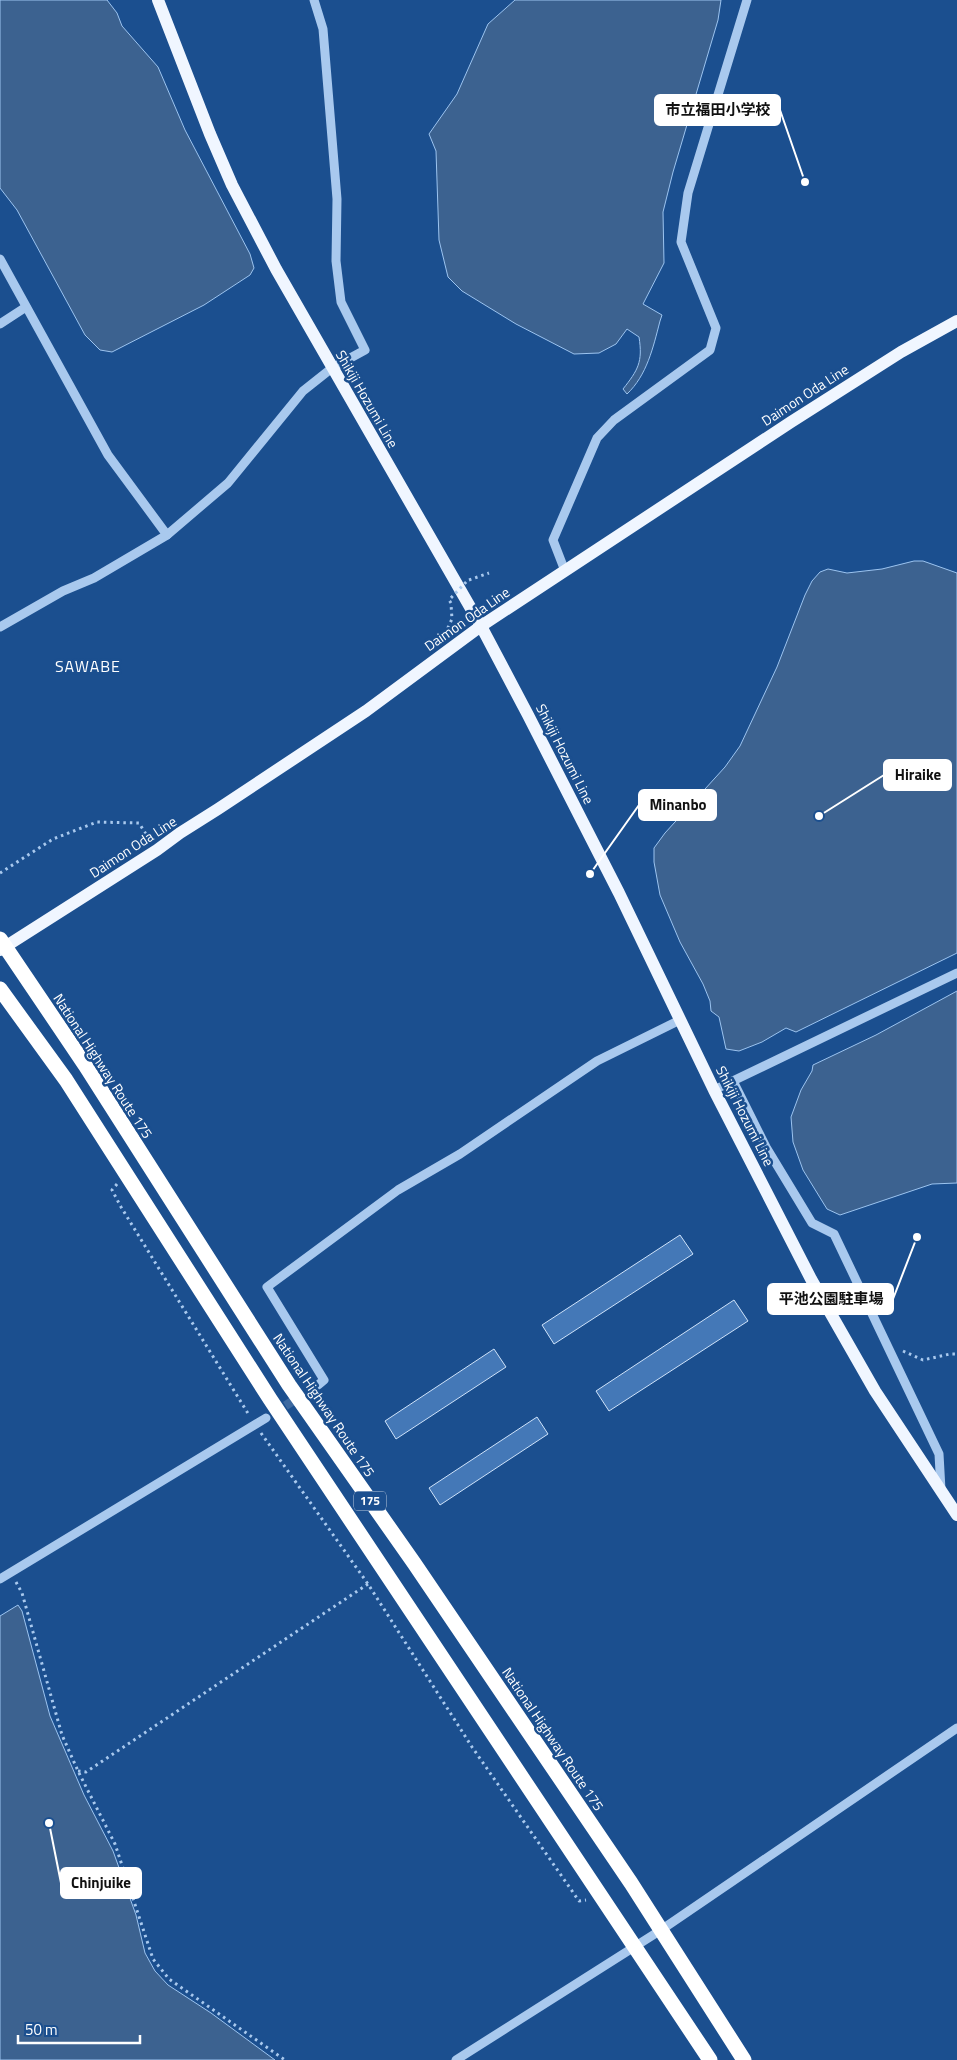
<svg xmlns="http://www.w3.org/2000/svg" width="957" height="2060" viewBox="0 0 957 2060" font-family="'Titillium Web','Noto Sans JP',sans-serif">
<style>
.water{fill:#3c6290;stroke:#9cc4f0}
.building{fill:#4478b7;stroke:#cfe3fa}
.lines{fill:none;stroke-linecap:round;stroke-linejoin:round}
.minor-tunnel{stroke:#3d69a0;stroke-width:9;stroke-dasharray:9 4.5;stroke-linecap:butt}
.path{stroke:#a9c9ee;stroke-width:3;stroke-dasharray:2.5 4;stroke-linecap:butt}
.minor{stroke:#a9c9ee;stroke-width:9}
.major{stroke:#f0f6ff;stroke-width:12}
.highway{stroke:#fff;stroke-width:15}
.path-bridge{stroke:#a9c9ee;stroke-width:3;stroke-dasharray:2.5 4;stroke-linecap:butt}
.labels{text-anchor:middle;stroke-width:5;stroke-linejoin:round;paint-order:stroke}
.shield{fill:#1b4f8f;stroke:#bbcadd;stroke-width:1}
.shield-label{font-size:12px;font-weight:bold;fill:#fff}
.street-label{font-size:14px;fill:#fff;stroke:#1b4f8f}
.quarter-label{font-size:16px;letter-spacing:1px;fill:#fff;stroke:#1b4f8f}
.leader{fill:none;stroke:#fff;stroke-width:2}
.callout-dot{fill:#fff;stroke:#1b4f8f;stroke-width:2}
.callout{fill:#fff;stroke:#fff;stroke-width:2}
.callout-label{font-size:15px;text-anchor:middle;font-weight:bold;fill:#111}
</style>
<rect width="100%" height="100%" fill="#1b4f8f"/>
<g class="water">
<path d="M0,0H107L117,13L122,26L158,67L185,130L250,254L254,268L250,275L204,305L112,352L100,350L85,335L17,210L0,188Z"/>
<path d="M515,0H721L718,20L673,172L663,212L664,263L643,304L662,315L660,321C653,348 647,375 627,394L623,389C638,370 643,362 639,337L627,329L616,344L599,353L574,354L516,324L462,291L448,277L439,240L436,151L429,134L457,94L488,24Z"/>
<path d="M914,561H923L957,573V953L796,1032L786,1028L762,1042L739,1051L726,1049L719,1017L711,1011L710,1001L703,984L680,942L660,895L654,862V848L665,833L725,767L740,746L777,667L805,595L812,581L820,572L828,569L847,573L882,569Z"/>
<path d="M957,991V1183L932,1184L840,1215L827,1209L803,1170L793,1142L791,1117L801,1090L812,1071L813,1065L876,1035Z"/>
<path d="M18,1605L22,1611L50,1716L84,1795L113,1851L136,1915L145,1953L155,1971L168,1985L211,2013L275,2060H0V1616Z"/>
</g>
<g class="building">
<path d="M680,1235L693,1254L554,1344L542,1325Z"/>
<path d="M734,1300L748,1321L609,1411L596,1391Z"/>
<path d="M494,1349L506,1367L396,1439L385,1421Z"/>
<path d="M537,1417L548,1434L440,1505L429,1488Z"/>
</g>
<g class="lines">
<path class="minor-tunnel" d="M274,1413L318,1385"/>
<g class="path">
<path d="M469,580L489,573"/>
<path d="M445,634L452,619L451,604"/>
<path d="M0,873L53,839L97,822L139,823L149,839"/>
<path d="M117,1184L112,1190L121,1207L249,1415"/>
<path d="M903,1351L923,1360L950,1354H957"/>
<path d="M261,1433L368,1584L472,1747L579,1901L586,1900"/>
<path d="M16,1582L22,1593L62,1735L78,1771L115,1844L153,1959L169,1979L285,2060"/>
<path d="M78,1771L86,1772L368,1584"/>
</g>
<g class="minor">
<path d="M0,259L108,455L167,535"/>
<path d="M0,324L26,307"/>
<path d="M565,571L553,540L597,438L614,420L710,350L716,328L681,242L688,193L747,0"/>
<path d="M0,627L63,591L94,578L167,535L228,483L303,391L332,368L365,350L341,302L336,261L337,199L323,29L314,0"/>
<path d="M733,1081L766,1147L812,1223L834,1234L939,1454L941,1490"/>
<path d="M714,1090L957,973"/>
<path d="M318,1385L324,1380L267,1287L398,1190L460,1154L597,1061L680,1020"/>
<path d="M0,1579L266,1418"/>
<path d="M456,2060L661,1930L957,1728"/>
</g>
<g class="major">
<path d="M158,0L210,134L232,185L276,269L481,626L528,715L619,893L714,1090L811,1279L875,1391L957,1515"/>
<path d="M0,950L157,850L180,833L218,809L366,711L481,626L791,422L901,352L957,321"/>
</g>
<g class="highway">
<path d="M0,939L85,1065L289,1385L414,1563L631,1883L744,2060"/>
<path d="M0,989L66,1080L270,1399L710,2060"/>
</g>
<path class="path-bridge" d="M451,603L449,600L467,581"/>
</g>
<g class="labels">
<rect class="shield" x="354" y="1491.5" width="32" height="19" rx="4"/>
<g class="shield-label">
<text x="370" y="1505">175</text>
</g>
<g class="street-label">
<text transform="translate(805 395) rotate(-33)" y="5">Daimon Oda Line</text>
<text transform="translate(367 399) rotate(60)" y="5">Shikiji Hozumi Line</text>
<text transform="translate(467 619) rotate(-35)" y="5">Daimon Oda Line</text>
<text transform="translate(565 754) rotate(63)" y="5">Shikiji Hozumi Line</text>
<text transform="translate(133 847) rotate(-33)" y="5">Daimon Oda Line</text>
<text transform="translate(103 1066) rotate(57)" y="5">National Highway Route 175</text>
<text transform="translate(745 1116) rotate(63)" y="5">Shikiji Hozumi Line</text>
<text transform="translate(324 1405) rotate(56)" y="5">National Highway Route 175</text>
<text transform="translate(553 1739) rotate(56)" y="5">National Highway Route 175</text>
</g>
<g class="quarter-label">
<text x="88" y="672">SAWABE</text>
</g>
</g>
<path class="leader" d="M805 182L780 110M819 816L884 775M590 874L639 805M917 1237L893 1299M49 1823L61 1883"/>
<g class="callout-dot">
<circle cx="805" cy="182" r="5"/>
<circle cx="819" cy="816" r="5"/>
<circle cx="590" cy="874" r="5"/>
<circle cx="917" cy="1237" r="5"/>
<circle cx="49" cy="1823" r="5"/>
</g>
<g class="callout">
<rect x="655" y="95" width="125" height="30" rx="5"/>
<rect x="884" y="760" width="67" height="30" rx="5"/>
<rect x="639" y="790" width="77" height="30" rx="5"/>
<rect x="768" y="1284" width="125" height="30" rx="5"/>
<rect x="61" y="1868" width="80" height="30" rx="5"/>
</g>
<g class="callout-label">
<text x="718" y="115">市立福田小学校</text>
<text x="918" y="780">Hiraike</text>
<text x="678" y="810">Minanbo</text>
<text x="831" y="1304">平池公園駐車場</text>
<text x="101" y="1888">Chinjuike</text>
</g>
<path d="M18 2035v8h122v-8" fill="none" stroke="#ffffff" stroke-width="2.5"/>
<text x="25" y="2035" font-size="15" fill="#ffffff" stroke="#1b4f8f" stroke-width="4" paint-order="stroke">50 m</text>
</svg>
